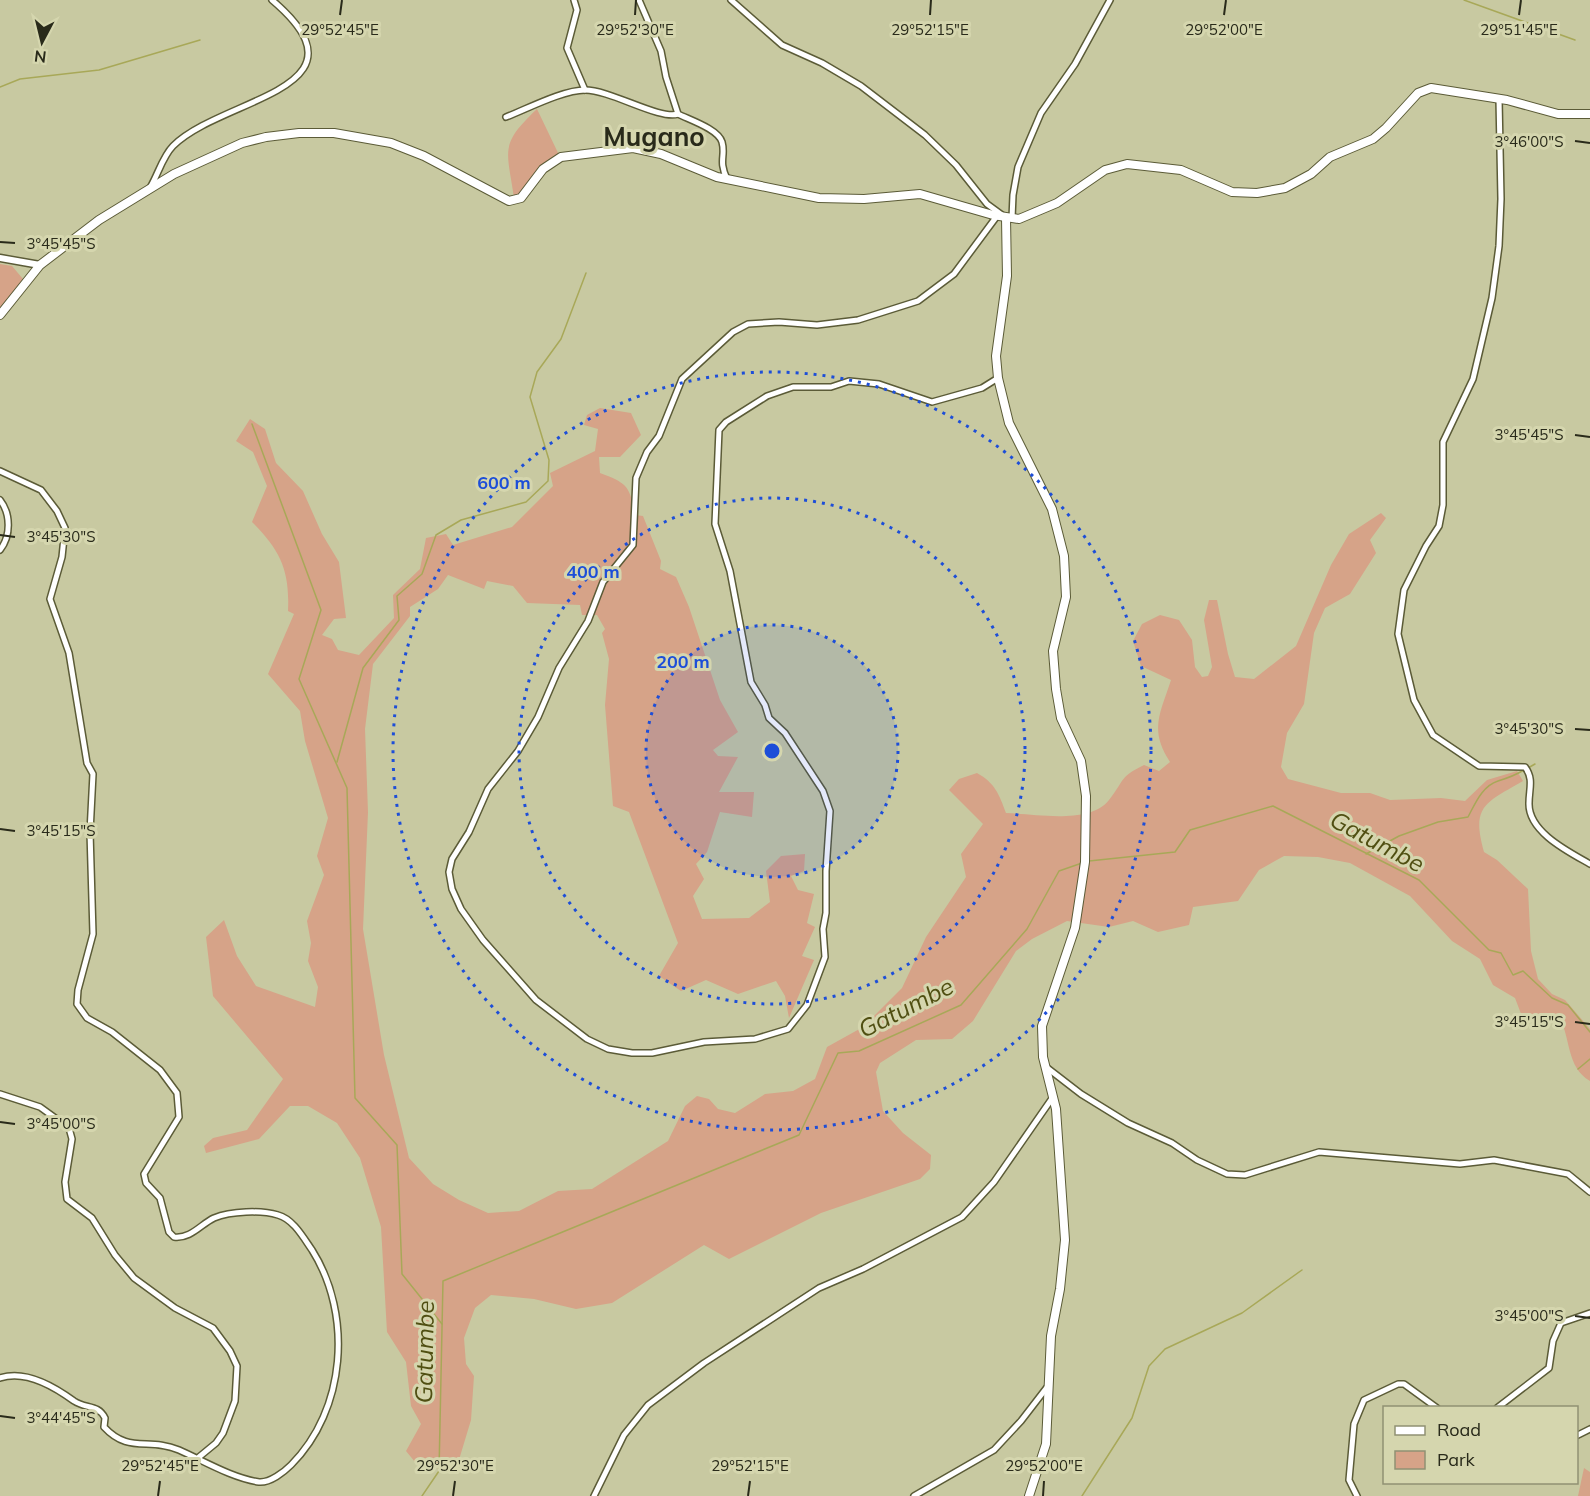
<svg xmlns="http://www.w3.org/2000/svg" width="1590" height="1496" viewBox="0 0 1590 1496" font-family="Mulish,sans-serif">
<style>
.green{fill:#d6a388}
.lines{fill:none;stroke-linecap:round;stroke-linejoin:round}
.stream{stroke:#a8a858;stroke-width:1.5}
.minor-casing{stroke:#5b5b37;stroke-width:8}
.tertiary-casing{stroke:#5b5b37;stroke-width:9}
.secondary-casing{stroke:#5b5b37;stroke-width:10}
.minor{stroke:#fff;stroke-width:5}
.tertiary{stroke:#fff;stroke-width:6}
.secondary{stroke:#fff;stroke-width:8}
.ticks{fill:none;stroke:#292a1a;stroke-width:2}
.ring{fill:none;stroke:#1d4ed8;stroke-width:3;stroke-dasharray:3 6}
.labels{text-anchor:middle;stroke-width:6;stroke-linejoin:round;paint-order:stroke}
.water-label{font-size:24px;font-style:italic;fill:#504f12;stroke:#d5d6ae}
.quarter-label{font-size:26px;font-weight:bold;fill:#292a1a;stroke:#d5d6ae}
.ticks-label{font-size:15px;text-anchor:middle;fill:#292a1a;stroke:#d5d6ae;stroke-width:6;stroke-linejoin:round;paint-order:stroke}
.centre{fill:#1d4ed8;stroke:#d5d6ae;stroke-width:3}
.ring-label{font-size:18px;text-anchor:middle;font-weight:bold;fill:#1d4ed8;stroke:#d5d6ae;stroke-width:6;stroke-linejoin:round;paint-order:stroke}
</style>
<rect width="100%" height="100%" fill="#c8c9a1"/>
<g class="green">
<path d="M537,109L560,157L521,196L514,198C507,149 499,145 537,109Z"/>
<path d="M0,264L12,266L23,279L0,310Z"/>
<path d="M600,408L631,413L641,435L620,457H599L600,473C627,483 630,486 635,515L643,516L661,561L660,569L676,577L689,607L720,700L738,732L713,750L718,756L738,757L719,792H754L752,817L720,812L707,852L696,864L704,879L693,896L702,919L749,918L770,902L766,871L781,856L805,854L804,871L791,876L798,890L814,894L807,923L815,927L802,956L814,960L789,1018L785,996L776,981L738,994L706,980L681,991L659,976L678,943L629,812L613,806L605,705L609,659L602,633L605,629L597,615H582L580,605L527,603L513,586L487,581L484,589L448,575L438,589L410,607V616L373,664L365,729L368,812L363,929L384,1055L409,1158L433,1184L459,1200L488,1213L519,1211L558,1191L592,1189L668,1141L685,1106L697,1096L709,1099L718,1109L735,1113L765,1094L793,1091L815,1079L827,1047L863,1027L902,988L926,937L966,877L961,854L983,824L949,790L959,779L977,773C995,783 999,794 1006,813C1034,814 1090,825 1109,800C1125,780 1119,777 1144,765L1159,771L1170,762C1149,730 1160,714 1171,680L1141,666L1133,641L1142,624L1160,615L1179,620L1192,640L1195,667L1202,677L1208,676L1212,667L1204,620L1209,600H1217L1228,654L1235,677L1254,679L1296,646L1331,565L1349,534L1381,513L1386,518L1370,540L1376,553L1350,594L1325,608L1314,633L1304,704L1287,733L1281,767L1288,779L1341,793H1370L1390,800L1441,798L1465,801L1487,780L1517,771L1523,781C1485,803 1471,806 1484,852L1497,860L1528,889L1531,951L1538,979L1552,994L1565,1000L1590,1029V1081C1566,1067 1571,1038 1559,1016L1548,1014L1523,1019L1515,998L1493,985L1480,959L1452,941L1410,896L1350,863L1318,857L1284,856L1259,870L1238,901L1193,907L1189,925L1158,932L1133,921L1109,927L1067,921L1032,939L1016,951L973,1021L952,1039L916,1040L880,1063L876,1072L883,1111L903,1133L931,1155L930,1169L920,1179L821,1213L729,1259L704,1245L612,1303L576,1309L534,1299L491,1295L475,1308L464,1338L466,1364L474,1376L471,1420L455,1473L415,1462L406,1451L421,1424L411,1406L406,1362L387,1332L381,1227L360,1158L337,1123L308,1106H290L259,1139L206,1153L204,1146L213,1138L247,1130L283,1079L213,996L206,937L224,920L237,956L256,986L315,1007L318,987L308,961L311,943L307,921L324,875L317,856L328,818L305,741L300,711L268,674L294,614L288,611C290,570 280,550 252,522L267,486L253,452L236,441L250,419L265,429L276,463L303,491L322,534L339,562L346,618L334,619L322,635L332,639L338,650L359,655L394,618L393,595L420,569L426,538L446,534L453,545L512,527L553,486L550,473L595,451L598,429L584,425L587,415Z"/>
<path d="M1584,1468L1590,1472V1496H1578Z"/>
</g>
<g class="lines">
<g class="stream">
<path d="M1464,0L1575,40"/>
<path d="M0,87L20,79L99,70L200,40"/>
<path d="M252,424L321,610L299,679L347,788L355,1098L397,1145L402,1274L442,1324"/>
<path d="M337,762L363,668L399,620L397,596L422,574L436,535L461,520L526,502L548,481L549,460L530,397L537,372L561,339L586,273"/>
<path d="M1528,768L1535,764"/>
<path d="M1366,854L1399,836L1438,822L1468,817C1475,804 1482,786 1498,781C1508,778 1514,776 1524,770"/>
<path d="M1089,861L1175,852L1190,830L1273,806L1419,880L1489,950L1501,953L1513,975L1523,971L1552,998L1568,1005L1590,1032"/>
<path d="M1578,1069L1590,1059"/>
<path d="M422,1496L439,1471L443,1281L799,1135L838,1053L859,1051L961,1005L1027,929L1059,871L1082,863"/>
<path d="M1082,1496L1132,1418L1149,1366L1165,1349L1242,1313L1302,1270"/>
</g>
<g class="minor-casing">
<g id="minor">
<path d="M574,0L577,10L567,48L585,90"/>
<path d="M639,0L661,51L666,77L678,114C690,120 718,129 722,142C726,156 718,160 727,179"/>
<path d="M731,0L782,45L822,63L861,86L925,135L956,165L987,204L1002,215"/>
<path d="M1499,99L1501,199L1499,246L1492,298L1473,379L1443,442V505L1439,526L1426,546L1404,590L1398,634L1414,700L1433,735L1479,766L1525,767C1534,779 1529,789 1529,803C1528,832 1569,852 1590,864"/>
<path d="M506,117C527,109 563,90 585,90C611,90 659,120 678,114"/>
<path d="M151,186C158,174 163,156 173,146C222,97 378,90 272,0"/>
<path d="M997,216L954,274L918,301L858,320L817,325L779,322L748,324L733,332L682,379L659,436L647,452L636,478L633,545L603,582L588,621L559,668L538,717L518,751L488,789L469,832L452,859L449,872L452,889L461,909L483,940L536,1000L587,1039L608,1049L632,1053H652L704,1042L755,1039L788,1029L807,1005L825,957L823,929L826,913V871L830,811L823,791L785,733L769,718L765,705L751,682L730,571L715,524L719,430L726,422L767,396L793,387H831L849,381L879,384L932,402L982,388L998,378"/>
<path d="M1012,218L1013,195L1018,167L1041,113L1075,64L1110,0"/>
<path d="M0,471L41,490L57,511L65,528L62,557L50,599L69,653L87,763L93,774L90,832L93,934L78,990L77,1004L87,1018L112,1032L160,1070L177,1093L179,1117L144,1174L146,1183L160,1198L169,1232L174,1237C191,1239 201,1224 214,1218C231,1211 261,1210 278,1215C293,1219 303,1237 312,1250C353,1315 346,1410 291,1465C284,1472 270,1483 259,1482C232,1478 204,1461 179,1450C148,1437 129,1454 104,1427L105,1418C98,1404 86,1409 74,1401C55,1387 26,1369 0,1378"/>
<path d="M0,500C11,514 11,536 0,550"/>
<path d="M1046,1067L1081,1094L1128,1123L1172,1143L1197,1160L1227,1174L1245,1175L1319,1152L1460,1164L1494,1160L1568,1174L1590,1192"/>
<path d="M0,1094L40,1107L69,1128L72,1139L65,1182L67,1199L92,1218L115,1255L134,1278L175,1308L213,1328L230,1351L237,1366L235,1401L223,1433L216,1443L199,1457"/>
<path d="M1497,1408L1549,1368L1553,1341L1561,1323L1590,1313"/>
<path d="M1576,1436L1590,1429"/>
<path d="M594,1496L624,1435L648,1405L704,1363L819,1288L863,1269L962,1217L994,1182L1053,1097"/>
<path d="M914,1496L994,1450L1021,1421L1048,1386"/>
<path d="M1357,1496L1349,1480L1354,1424L1364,1400L1398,1384H1404L1437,1408"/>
</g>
</g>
<g class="tertiary-casing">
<path id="tertiary" d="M0,258L40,265"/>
</g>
<g class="secondary-casing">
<g id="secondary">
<path d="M1006,218L1007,276L996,356L998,378L1009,423L1052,509L1064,556L1066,597L1053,651L1056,689L1061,718L1081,761L1086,796L1085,862L1075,928L1042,1026L1043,1057L1056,1109L1065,1240L1060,1289L1051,1336L1046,1444L1029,1496"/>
<path d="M0,315L40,265L99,220L174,174L242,143L266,137L299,133H334L391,143L424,156L509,201L521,198L543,169L561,157L633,148L661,154L717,177L819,198L864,199L920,194L993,215L1019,219L1057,203L1105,170L1127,164L1181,170L1232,192L1257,193L1285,188L1311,174L1330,157L1373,139L1386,128L1418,93L1431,88L1507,100L1558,114H1590"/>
</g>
</g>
<use href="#minor" class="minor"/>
<use href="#tertiary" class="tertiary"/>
<use href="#secondary" class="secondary"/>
</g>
<path class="ticks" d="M340,15L342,0M635,15L636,0M930,15L931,0M1224,15L1226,0M1519,15L1521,0M1575,141L1590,143M0,242L15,243M1575,435L1590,437M0,535L15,537M1575,729L1590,730M0,829L15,831M1575,1022L1590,1024M0,1122L15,1124M1575,1316L1590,1318M0,1416L15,1418M158,1496L160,1481M453,1496L455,1481M748,1496L750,1481M1043,1496L1044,1481"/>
<circle cx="772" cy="751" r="126" fill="#1d4ed8" fill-opacity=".12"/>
<g class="ring">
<circle cx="772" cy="751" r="126"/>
<circle cx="772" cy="751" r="253"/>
<circle cx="772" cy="751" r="379"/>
</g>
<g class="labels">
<g class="water-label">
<text transform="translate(1377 842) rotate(28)" y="8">Gatumbe</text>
<text transform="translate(906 1008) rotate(-27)" y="8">Gatumbe</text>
<text transform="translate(425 1352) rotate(-89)" y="8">Gatumbe</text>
</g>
<g class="quarter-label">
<text x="654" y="146">Mugano</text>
</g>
</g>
<g class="ticks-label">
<text x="340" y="35">29°52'45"E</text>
<text x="635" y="35">29°52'30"E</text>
<text x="930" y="35">29°52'15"E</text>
<text x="1224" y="35">29°52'00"E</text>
<text x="1519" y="35">29°51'45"E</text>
<text x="1529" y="147">3°46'00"S</text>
<text x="61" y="249">3°45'45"S</text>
<text x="1529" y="440">3°45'45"S</text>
<text x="61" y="542">3°45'30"S</text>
<text x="1529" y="734">3°45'30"S</text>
<text x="61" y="836">3°45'15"S</text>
<text x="1529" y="1027">3°45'15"S</text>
<text x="61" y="1129">3°45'00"S</text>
<text x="1529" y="1321">3°45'00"S</text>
<text x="61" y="1423">3°44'45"S</text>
<text x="160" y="1471">29°52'45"E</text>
<text x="455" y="1471">29°52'30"E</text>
<text x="750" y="1471">29°52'15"E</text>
<text x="1044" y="1471">29°52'00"E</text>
</g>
<circle cx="772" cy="751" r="9" class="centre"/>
<g class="ring-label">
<text x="504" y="489">600 m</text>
<text x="593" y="578">400 m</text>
<text x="683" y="668">200 m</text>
</g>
<rect x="1383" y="1406" width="195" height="78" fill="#d5d6ae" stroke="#909173" stroke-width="1.5"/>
<rect x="1395" y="1426" width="30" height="9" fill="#ffffff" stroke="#909173" stroke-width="1.5"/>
<text x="1437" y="1436" font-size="18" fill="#292a1a">Road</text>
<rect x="1395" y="1451" width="30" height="18" fill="#d6a388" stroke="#909173" stroke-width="1.5"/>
<text x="1437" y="1466" font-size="18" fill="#292a1a">Park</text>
<g transform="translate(42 42) rotate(187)" stroke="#d5d6ae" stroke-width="4.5" paint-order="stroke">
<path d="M0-4.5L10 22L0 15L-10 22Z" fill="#292a1a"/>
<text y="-9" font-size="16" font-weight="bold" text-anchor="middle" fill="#292a1a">N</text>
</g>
</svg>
